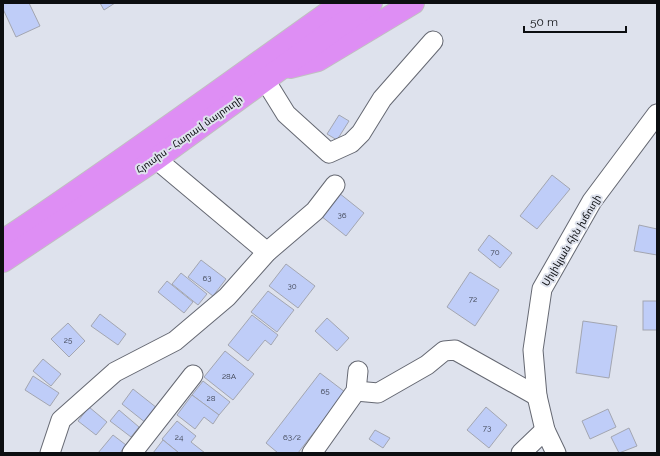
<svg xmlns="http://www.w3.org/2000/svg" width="660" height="456" viewBox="0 0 660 456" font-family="Raleway,'Noto Sans Armenian',sans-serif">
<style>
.building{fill:#bfcdf8;stroke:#a3a6b1}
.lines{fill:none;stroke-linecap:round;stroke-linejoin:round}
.minor-casing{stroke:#656872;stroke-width:21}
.highway-casing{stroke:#c0c0c1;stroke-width:24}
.minor{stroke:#fff;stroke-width:19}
.highway{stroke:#de8ef4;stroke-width:22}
.labels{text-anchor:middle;stroke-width:4;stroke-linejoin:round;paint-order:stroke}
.number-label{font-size:8px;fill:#393e4b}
.street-label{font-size:10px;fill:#0c0e11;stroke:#dee2ed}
</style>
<rect width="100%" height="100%" fill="#dee2ed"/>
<g class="building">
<path d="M3,3H29L40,26L16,37L3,9Z"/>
<path d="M100,3H115L104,10Z"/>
<path d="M339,115L349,121L337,140L327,134Z"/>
<path d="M552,175L570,189L537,229L520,216Z"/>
<path d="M339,193L364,213L346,236L321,216Z"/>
<path d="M639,225L657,229V255L634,251Z"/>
<path d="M489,235L512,253L500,268L478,250Z"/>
<path d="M201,260L226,279L213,296L188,277Z"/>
<path d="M286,264L315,286L298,308L269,286Z"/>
<path d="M470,272L499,290L475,326L447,307Z"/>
<path d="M181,273L207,294L198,305L172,284Z"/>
<path d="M167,281L193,302L184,313L158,292Z"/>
<path d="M268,291L294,310L277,332L251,312Z"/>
<rect x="643" y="301" width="14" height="29"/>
<path d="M100,314L126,334L118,345L91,326Z"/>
<path d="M252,315L278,335L271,345L265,340L248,361L228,345Z"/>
<path d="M327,318L349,338L337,351L315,331Z"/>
<path d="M583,321L617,326L609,378L576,373Z"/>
<path d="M68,323L85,341L69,357L51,339Z"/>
<path d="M225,351L254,374L233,400L204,377Z"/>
<path d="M43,359L61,374L51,386L33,371Z"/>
<path d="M320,373L345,392L298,453H278L266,443Z"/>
<path d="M33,376L59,393L50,406L25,390Z"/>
<path d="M203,381L230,402L219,415L192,395Z"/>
<path d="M133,389L157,408L146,423L122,404Z"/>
<path d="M192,395L219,415L213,424L204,417L195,429L177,415Z"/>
<path d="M89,407L107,422L96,435L78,421Z"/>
<path d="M486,407L507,425L489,448L467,430Z"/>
<path d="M608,409L616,427L590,439L582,421Z"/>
<path d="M119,410L139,427L131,437L110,421Z"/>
<path d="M177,421L196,436L191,442L205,453H179L162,439Z"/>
<path d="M629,428L637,446L619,453L611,437Z"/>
<path d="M375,430L390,438L383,448L369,439Z"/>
<path d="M113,435L126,445L120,453H98Z"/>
<path d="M163,440L179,453H153Z"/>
</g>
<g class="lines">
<g class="minor-casing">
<g id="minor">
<path d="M265,80L286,114L329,153L351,143L361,133L382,99L433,41"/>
<path d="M156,159L267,252"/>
<path d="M356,391L378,393L427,365L444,351L455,350L537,396"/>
<path d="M50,453L61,420L115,372L175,341L227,297L267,252L315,211L335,185"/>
<path d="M132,453L193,375"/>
<path d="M312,453L356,391L358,371"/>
<path d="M521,453L545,430"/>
<path d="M556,453L545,430L537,396L533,350L542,289L592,201L657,114"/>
</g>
</g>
<g class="highway-casing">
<g id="highway">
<path d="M290,67L318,60L413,3"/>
<path d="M3,241C118,165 229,83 342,3"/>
<path d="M3,261L156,159L371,3"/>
</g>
</g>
<use href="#minor" class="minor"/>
<use href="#highway" class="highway"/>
</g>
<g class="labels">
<g class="number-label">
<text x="342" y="218">36</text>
<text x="495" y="255">70</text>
<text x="207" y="281">63</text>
<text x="292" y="289">30</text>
<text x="473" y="302">72</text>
<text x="68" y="343">25</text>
<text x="229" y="379">28A</text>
<text x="325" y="394">65</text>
<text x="211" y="401">28</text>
<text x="487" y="431">73</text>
<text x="179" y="440">24</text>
<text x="292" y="440">63/2</text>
</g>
<g class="street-label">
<text transform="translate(189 134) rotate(-35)" y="4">Հյուսիս - Հարավ մայրուղի</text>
<text transform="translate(571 240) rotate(-59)" y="4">Սիլիկյան հին խճուղի</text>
</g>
</g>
<rect width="660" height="456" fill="none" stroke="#0c0e11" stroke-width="8"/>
<path d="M524 26v6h102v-6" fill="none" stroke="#0c0e11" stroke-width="2"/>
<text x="530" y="26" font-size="12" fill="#0c0e11" stroke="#dee2ed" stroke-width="3" paint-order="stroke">50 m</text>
</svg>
